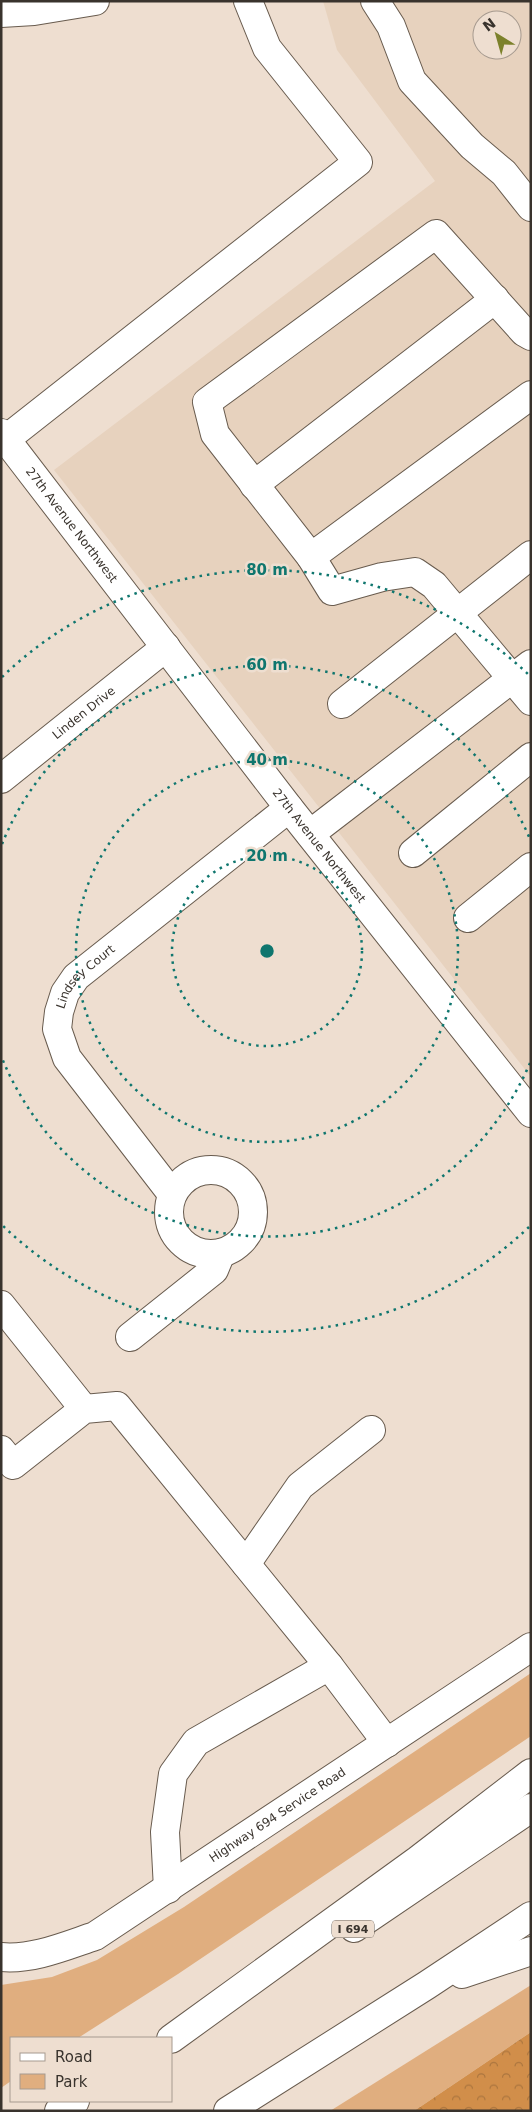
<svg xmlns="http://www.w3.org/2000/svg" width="532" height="2112" viewBox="0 0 532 2112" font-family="'DejaVu Sans',sans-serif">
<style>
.built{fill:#e7d2be;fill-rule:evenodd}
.green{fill:#e0ae7f}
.forest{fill:url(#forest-crowns)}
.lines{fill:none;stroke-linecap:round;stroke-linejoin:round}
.minor-casing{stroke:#685b4e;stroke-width:30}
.highway-casing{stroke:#685b4e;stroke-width:30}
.minor{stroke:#fff;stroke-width:28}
.highway{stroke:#fff;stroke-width:28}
.ring{fill:none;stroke:#0f766e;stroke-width:2.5;stroke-dasharray:2.5 5}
.labels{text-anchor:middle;stroke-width:5;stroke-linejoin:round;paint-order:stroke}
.shield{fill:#eeded0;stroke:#6f665e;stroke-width:1}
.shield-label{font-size:11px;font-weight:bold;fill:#39332d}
.street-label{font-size:12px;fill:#39332d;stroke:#eeded0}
.centre{fill:#0f766e;stroke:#eeded0;stroke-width:2.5}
.ring-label{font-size:15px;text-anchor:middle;font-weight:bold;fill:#0f766e;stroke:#eeded0;stroke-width:5;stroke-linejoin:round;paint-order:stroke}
</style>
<defs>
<pattern id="forest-crowns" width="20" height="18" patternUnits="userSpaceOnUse" patternTransform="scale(1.25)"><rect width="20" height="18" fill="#d18e4a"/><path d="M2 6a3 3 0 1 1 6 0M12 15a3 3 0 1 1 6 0" fill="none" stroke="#ab753e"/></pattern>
</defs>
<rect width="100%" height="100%" fill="#eeded0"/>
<path class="built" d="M323,1H531V1077L54,470L435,181L337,50ZM482,20H512V50H482Z"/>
<g class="green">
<path d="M531,1673V1736L178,1974L78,2038H11V2081L1,2088V1985L52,1977L97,1960L184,1907Z"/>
<path d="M531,1985V2032L414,2111H330Z"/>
</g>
<path class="forest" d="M531,2032V2111H414Z"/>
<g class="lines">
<g class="minor-casing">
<g id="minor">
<path d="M375,1L391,26L412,81L472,146L504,173L531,207"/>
<path d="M1,13L34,11L95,1"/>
<path d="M531,336L524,332L436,234L207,402L215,434L311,557L531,395"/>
<path id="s1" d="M1,433L289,808L531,1113"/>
<path d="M6,439L358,162L267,48L248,1"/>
<path d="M254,485L495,299"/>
<path d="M311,557L332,591L382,577L415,572L434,585L531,701"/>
<path d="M342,704L531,555"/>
<path id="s2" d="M1,779L166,647"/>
<path d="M310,834L531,664"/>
<path d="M413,853L531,757"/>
<path d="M468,918L531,867"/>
<circle cx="211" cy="1212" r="42"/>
<path id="s3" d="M172,1194L67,1058L57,1029L59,1012L65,993L76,977L289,808"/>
<path d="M1,1305L84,1409"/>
<path d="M130,1337L214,1270L221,1253"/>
<path d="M1,1450L13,1465L84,1409L117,1406L329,1666"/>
<path d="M246,1564L300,1486L371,1430"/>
<path d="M168,1889L165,1832L173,1774L196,1742L329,1666L387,1743"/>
<path id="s4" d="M1,1957C33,1960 65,1946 95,1936L531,1647"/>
</g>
</g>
<g class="highway-casing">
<g id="highway">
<path d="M354,1928L531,1808"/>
<path d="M462,1974L531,1951"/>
<path d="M171,2039L418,1860L531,1773"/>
<path d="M59,2111L75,2101"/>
<path d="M228,2111L427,1985L531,1916"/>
</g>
</g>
<use href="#minor" class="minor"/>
<use href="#highway" class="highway"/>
</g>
<g class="ring">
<circle cx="267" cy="951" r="95"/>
<circle cx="267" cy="951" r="191"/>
<path d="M530 1063A286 286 0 0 1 2 1058M2 844A286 286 0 0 1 530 839"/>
<path d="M529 1227A381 381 0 0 1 2 1225M2 677A381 381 0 0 1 529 675"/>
</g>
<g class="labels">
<rect class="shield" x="332" y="1920.5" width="42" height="17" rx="4"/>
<g class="shield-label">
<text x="353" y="1933">I 694</text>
</g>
<g class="street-label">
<text dy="4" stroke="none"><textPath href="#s1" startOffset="116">27th Avenue Northwest</textPath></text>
<text dy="4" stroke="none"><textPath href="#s2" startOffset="106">Linden Drive</textPath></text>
<text dy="4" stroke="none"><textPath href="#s1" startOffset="521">27th Avenue Northwest</textPath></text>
<text dy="4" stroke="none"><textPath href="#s3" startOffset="265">Lindsey Court</textPath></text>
<text dy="4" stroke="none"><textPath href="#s4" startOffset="316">Highway 694 Service Road</textPath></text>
</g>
</g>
<circle cx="267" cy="951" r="8" class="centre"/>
<g class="ring-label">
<text x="267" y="575">80 m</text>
<text x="267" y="670">60 m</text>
<text x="267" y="765">40 m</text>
<text x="267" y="861">20 m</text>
</g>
<rect width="532" height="2112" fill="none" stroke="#39332d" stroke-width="5"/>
<rect x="10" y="2037" width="162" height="65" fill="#eeded0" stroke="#a69a8f"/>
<rect x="20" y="2053" width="25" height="8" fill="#ffffff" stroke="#a69a8f"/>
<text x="55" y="2062" font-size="15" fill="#39332d">Road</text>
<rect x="20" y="2074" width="25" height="15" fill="#e0ae7f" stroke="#a69a8f"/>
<text x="55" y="2087" font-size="15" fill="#39332d">Park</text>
<g transform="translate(497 35) rotate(323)"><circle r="24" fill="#eeded0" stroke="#a69a8f"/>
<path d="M0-4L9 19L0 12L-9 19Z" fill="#7c812b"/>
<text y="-8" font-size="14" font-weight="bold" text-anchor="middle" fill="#39332d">N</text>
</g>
</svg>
